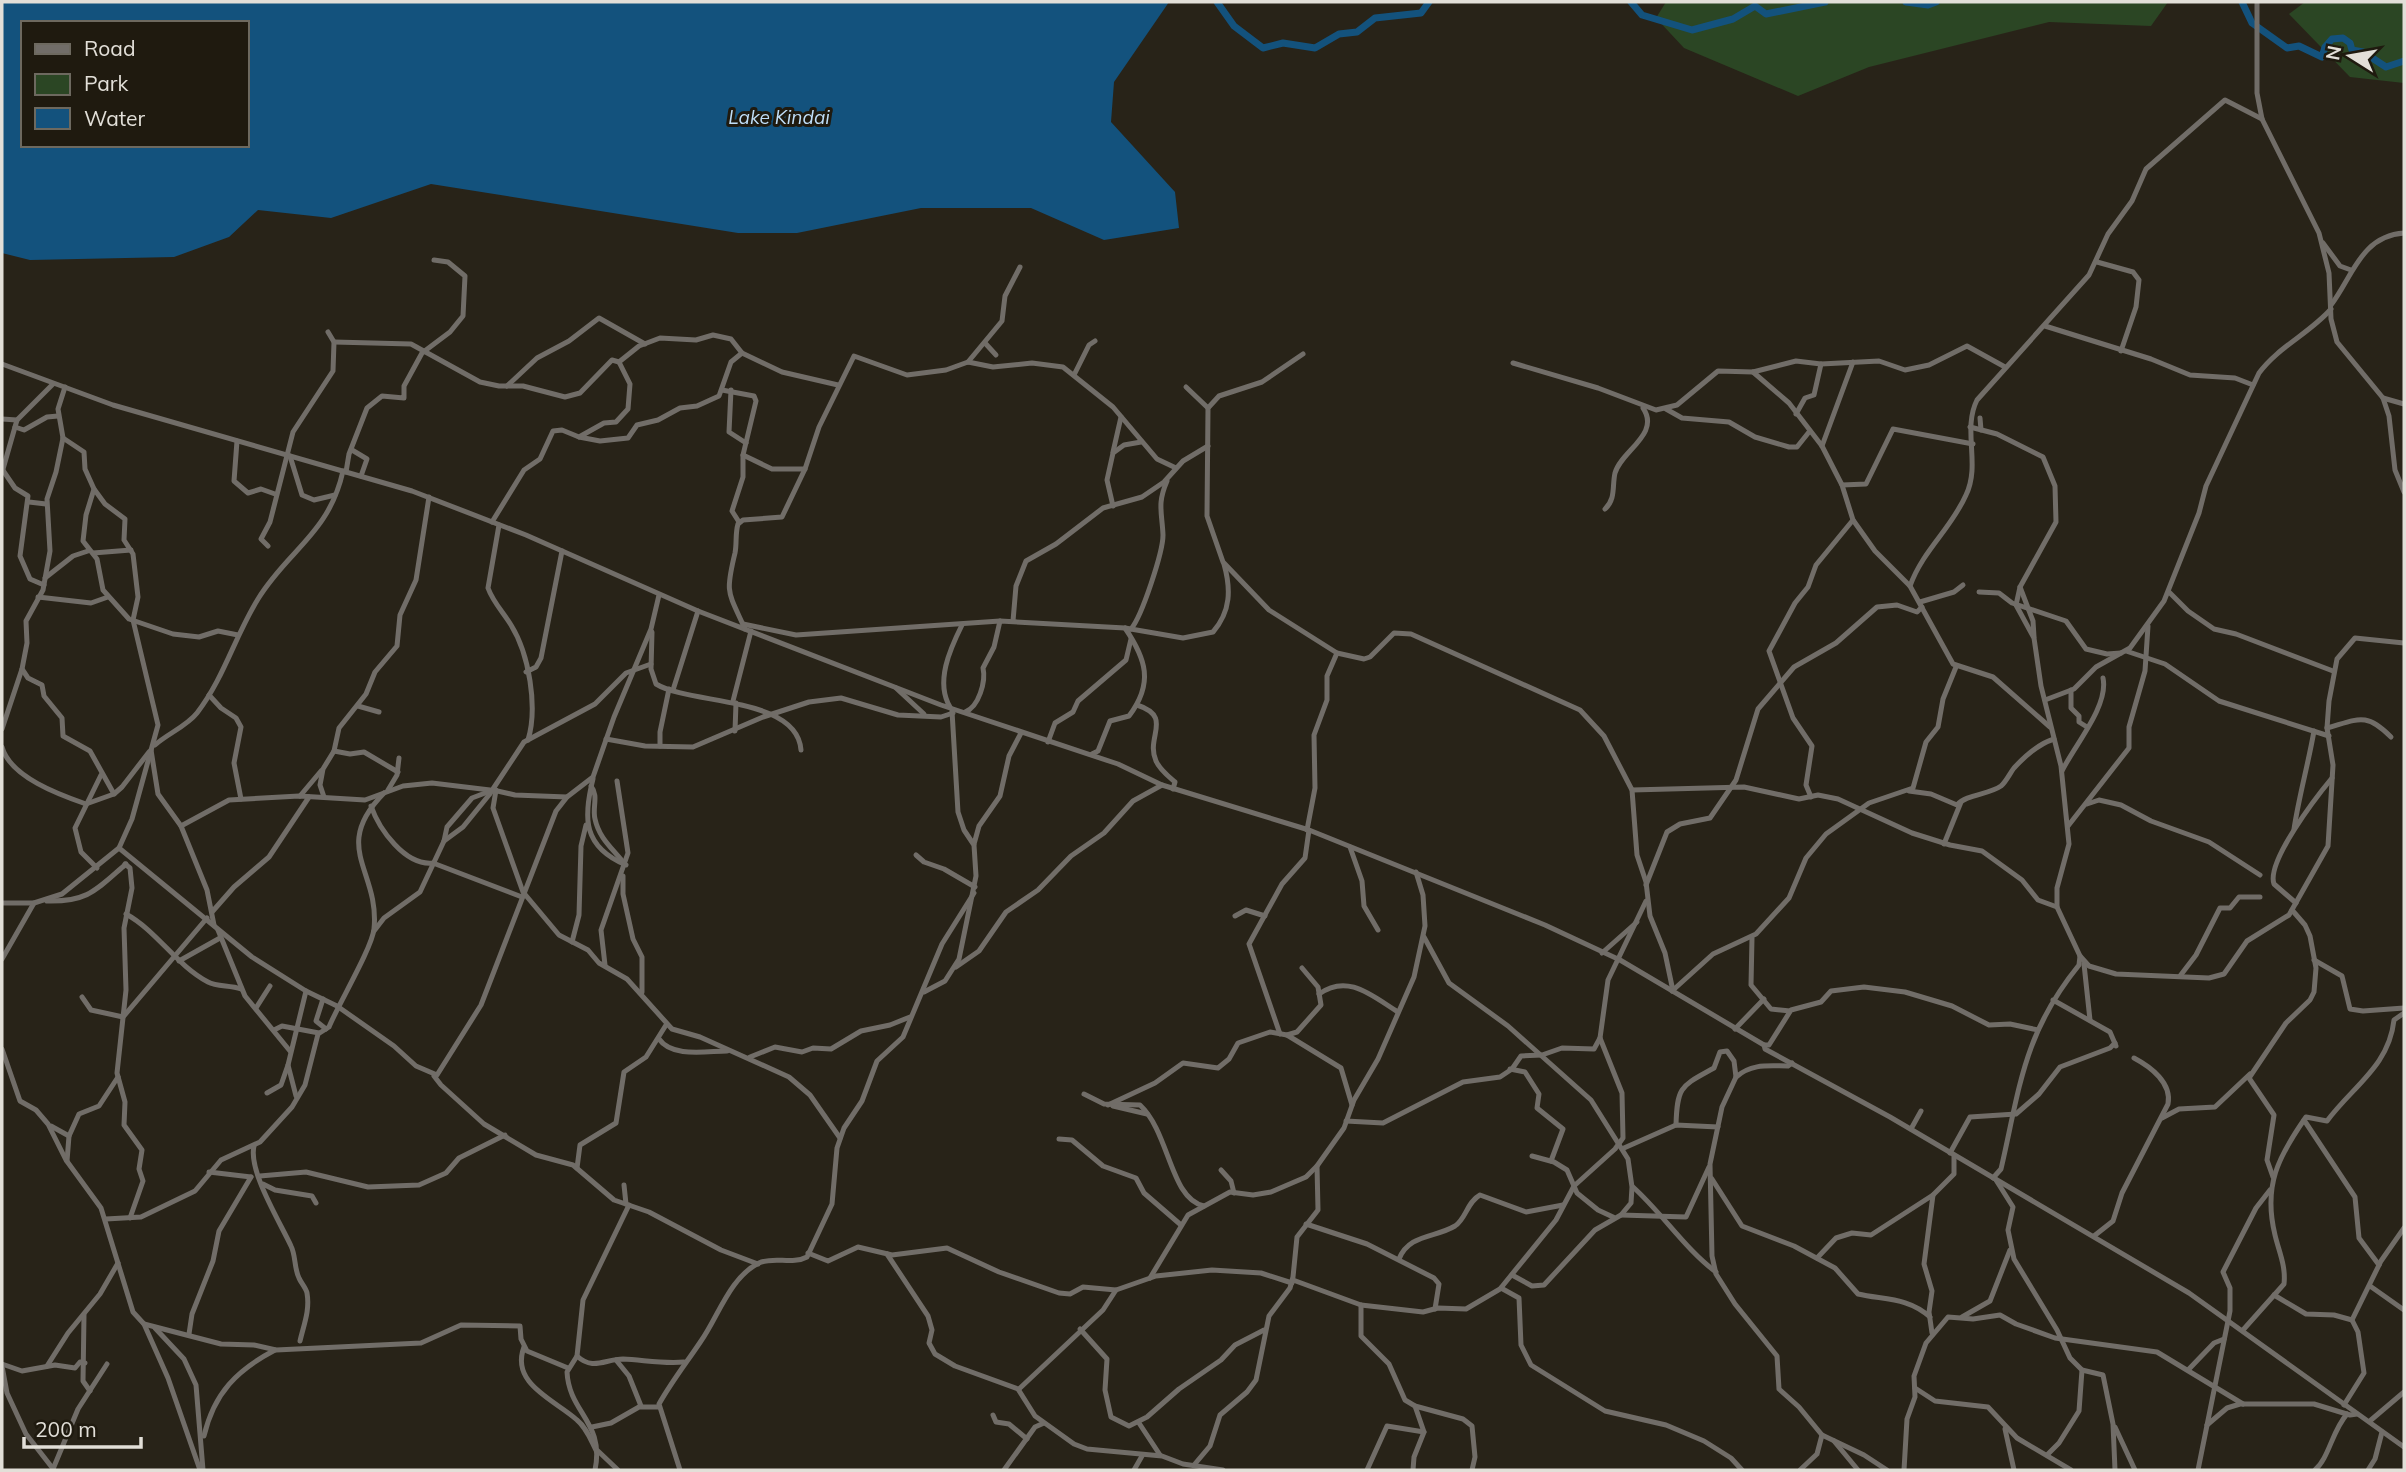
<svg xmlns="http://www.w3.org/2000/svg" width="2406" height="1472" viewBox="0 0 2406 1472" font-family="Mulish,sans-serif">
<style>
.green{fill:#2b4624}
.water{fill:#13527d;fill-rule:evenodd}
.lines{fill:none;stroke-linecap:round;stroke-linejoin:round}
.river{stroke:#13527d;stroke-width:7}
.minor{stroke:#716d68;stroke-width:5}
.labels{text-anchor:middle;stroke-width:6;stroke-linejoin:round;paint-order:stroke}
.water-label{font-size:19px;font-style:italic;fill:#bfdef8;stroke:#1f1a0f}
</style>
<rect width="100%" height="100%" fill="#282318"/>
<g class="green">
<path d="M1666,2H2168L2151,26L2049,22L1869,67L1798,96L1684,48L1656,18Z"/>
<path d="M2305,2H2404V83L2350,77L2289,14Z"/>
</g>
<path class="water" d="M2,2H1169L1114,82L1111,122L1175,192L1179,228L1104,240L1031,208H921L797,233H738L431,184L331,218L258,210L229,237L174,257L30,260L2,253ZM23,23H247V145H23Z"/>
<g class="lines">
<g class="river">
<path d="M1217,2L1234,26L1263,48L1283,43L1315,48L1339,34L1357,32L1375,18L1421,13L1429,2"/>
<path d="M1631,2L1642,15L1692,30L1733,19L1755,6L1766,14L1825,2"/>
<path d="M1906,2L1928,5L1936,2"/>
<path d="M2242,2L2252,23L2287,48L2299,46L2322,57L2325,47L2332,39L2343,38L2350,43L2352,50L2363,52L2386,67L2404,61"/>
</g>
<g class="minor">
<path d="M2257,2V93L2262,119L2319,233L2329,273L2331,319L2337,342L2383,398L2389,416L2395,470L2404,492"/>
<path d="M2323,243L2340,266L2351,270"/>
<path d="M2097,262L2133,272L2139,280L2136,307L2121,351"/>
<path d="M2331,305C2353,276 2361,236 2404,233"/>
<path d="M2045,326L2151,359L2190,375L2235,378L2253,385"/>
<path d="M334,342L411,344L480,382L499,386H523L565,397L580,393L612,360L619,362"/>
<path d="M985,343L996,355"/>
<path d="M1303,354L1262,382L1219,396L1208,408L1207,516L1223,562L1269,610L1337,653L1364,659L1370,657L1394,633L1411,634L1580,710L1604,736L1632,790L1637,855L1646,882L1650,916L1665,953L1673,991"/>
<path d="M968,362L1002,321L1005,296L1020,267"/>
<path d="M1513,363L1598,388L1656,410L1677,405L1718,371L1753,372L1796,361L1821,364L1879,361L1905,370L1929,365L1967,346L2005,367"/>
<path d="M2,364L113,405L412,491L526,535L698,611L941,705L1118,764L1162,785L1309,830L1545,925L1620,960L1764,1045L1765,1049L1890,1117L2189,1293L2404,1447"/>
<path d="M1753,372L1789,403L1822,446L1842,485L1853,520L1875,551L1910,586L1953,664L1993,677L2050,727"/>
<path d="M1074,375L1089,345L1095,341"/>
<path d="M507,386L537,358L569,341L599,318L645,344"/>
<path d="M65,387L58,409L63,438L56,472L47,499L50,551L43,590L26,621L27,643L22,669L28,678L42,685L44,696L62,718L63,736L90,751L114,794"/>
<path d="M1186,387L1208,408"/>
<path d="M722,390L754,396L756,401L743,455V477L732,511L739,522"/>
<path d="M731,390L729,432L746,443"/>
<path d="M2383,398L2404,404"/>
<path d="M1666,409L1682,418L1729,422L1755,437L1789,447H1797L1809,432"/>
<path d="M1796,414L1805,398L1814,395L1821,364"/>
<path d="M1980,418L1981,430"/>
<path d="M2,419L17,420L53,384"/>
<path d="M15,427L24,430L47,417L58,416"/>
<path d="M1970,427L1997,434L2043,457L2055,486L2056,522L2020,587L2016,605L2034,638L2041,686L2061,766L2069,844L2057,888V907L2080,956L2079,965C2023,1034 2020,1087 2001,1169L1993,1178"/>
<path d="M579,437L600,441L628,438L637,425L658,420L680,408L697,406L719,396L731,362L742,353"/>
<path d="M63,438L84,452L85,469L94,489L86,515L83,541L97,559L103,590L129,619L173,634L199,637L218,631L238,635"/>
<path d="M237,441L234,481L248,493L261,489L275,494"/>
<path d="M1822,446L1853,362"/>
<path d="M352,450L367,459L361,476"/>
<path d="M1113,452L1121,417"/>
<path d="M743,455L772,469H805"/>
<path d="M290,456L302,495L314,500L335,495"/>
<path d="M2,469L15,488L28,496L20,556L30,579L44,585"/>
<path d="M3,469L17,420"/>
<path d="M346,472L349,454L367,408L382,396L404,398V386L422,353L450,332L463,316L465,276L448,262L434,260"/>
<path d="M1842,485L1866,484L1893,429L1973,444"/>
<path d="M29,502L46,504"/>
<path d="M1113,506L1107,480L1113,453L1124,445L1141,442"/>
<path d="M1605,509C1616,499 1612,486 1615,473C1621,451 1661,434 1643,408"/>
<path d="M492,522L524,470L540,459L553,431L562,430L579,437L604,423L616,422L628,409L630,384L619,362L639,346L660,338L696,340L713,335L731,339L742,353L782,372L838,385"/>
<path d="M499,525L488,588C493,602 503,612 511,625C529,654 538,707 528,740"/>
<path d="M268,546L261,539L270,522L293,432L333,371L334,342L328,332"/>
<path d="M93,553L131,550"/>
<path d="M45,578L73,556L88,551"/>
<path d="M1910,586C1923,550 1951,529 1966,495C1981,464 1962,430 1977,400L2089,275L2108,234L2132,201L2146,169L2225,100L2262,119"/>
<path d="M2020,587L2033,621L2034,637"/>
<path d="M1979,592L1999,593L2012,603L2066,621L2086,649L2107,654L2121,653"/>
<path d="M2169,592L2188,611L2214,629L2236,634L2333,671"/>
<path d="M38,597L91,603L108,597"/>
<path d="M1920,602L1954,592L1963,585"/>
<path d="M1013,621L1016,586L1026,561L1056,544L1103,508L1142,497L1164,482L1183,461L1208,446"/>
<path d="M743,624L796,635L1000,621L1125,628L1183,638L1213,632C1231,611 1231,589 1224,564"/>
<path d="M745,629C728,591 725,594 735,553C737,543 735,534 738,524L743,520L782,517L805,469L819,427L854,356L907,375L946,370L968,362L993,367L1032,363L1063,367L1113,407L1157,459L1176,468"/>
<path d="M1131,629C1142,616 1163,552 1163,535C1162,512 1157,504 1167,481"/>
<path d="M652,632L651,669L656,684C690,705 797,696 801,750"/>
<path d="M2126,651L2165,664L2219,701L2329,736"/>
<path d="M526,672L536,667L541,658L562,551"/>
<path d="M896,688L924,714"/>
<path d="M673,690L698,611"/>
<path d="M2071,690V708L2079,716V722L2087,727"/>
<path d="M209,695L221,708L236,718L241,727L234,763L241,799"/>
<path d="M2045,700L2074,689L2096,667L2130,648L2164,601L2199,513L2206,486L2259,373C2278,347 2310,333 2331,309"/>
<path d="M733,701L751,631"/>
<path d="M1137,705C1174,717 1145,737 1156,761C1160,770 1168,776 1175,782L1173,789"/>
<path d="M358,706L379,712"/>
<path d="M950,707C935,682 950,649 962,625"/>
<path d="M965,712C979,707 986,681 983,668L994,647L1000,621"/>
<path d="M2327,728C2359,719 2366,712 2391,737"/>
<path d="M2,729L22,669"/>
<path d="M735,731L736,703"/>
<path d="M606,739L645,746L693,747L763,717L809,702L841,698L898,715L941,717L953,713"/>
<path d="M1048,742L1055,723L1073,712L1078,701L1126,660L1131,639"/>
<path d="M155,745C167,734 187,726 197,713C224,678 235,636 258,599C288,550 329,534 343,471"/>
<path d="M660,746V732L669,689"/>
<path d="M2,747C10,777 60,795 86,804L114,794L122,787L149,752"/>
<path d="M151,750L158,794L181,826L207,890L214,925"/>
<path d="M334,751L350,754L364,752L398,772"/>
<path d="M1092,754L1098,751L1110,721L1129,716C1154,683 1146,659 1125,628"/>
<path d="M2062,771C2074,746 2109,706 2103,678"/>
<path d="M593,779C583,818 583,847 626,865"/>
<path d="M591,786C599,796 592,807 595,819C599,838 612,848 623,862"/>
<path d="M388,790L397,775L399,758"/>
<path d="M496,790L493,808L523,892L559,935L588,950L599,963L627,979L672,1029L700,1037L789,1077L810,1095L840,1138"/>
<path d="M1632,790L1744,787L1799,799L1818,795L1838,799L1912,833L1950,845L1982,851L2022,880L2038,900L2057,907"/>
<path d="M1909,791L1931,794L1957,805C1967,794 1988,795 2001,786C2006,782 2010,773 2014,768C2025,756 2038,744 2054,739"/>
<path d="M300,796L321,771"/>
<path d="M324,797L320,785L323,769L334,751L339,728L366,694L375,672L397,646L400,615L416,580L429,497"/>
<path d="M1811,797L1806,785L1812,746L1793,718L1769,651L1795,603L1808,587L1816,565L1853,520"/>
<path d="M2087,804L2099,800L2121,805L2151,821L2209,842L2260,875"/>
<path d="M371,806C379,829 405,866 433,863L522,897"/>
<path d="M181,826L229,800L299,796L365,800L403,786L432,783L490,790"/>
<path d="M2068,826L2129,748V727L2145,671L2148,626"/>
<path d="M2294,829C2299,796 2308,765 2314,731"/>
<path d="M1307,830L1315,788L1314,735L1327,700V676L1337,653"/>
<path d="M444,841L463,827L489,795L524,742L595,704L626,673L651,664"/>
<path d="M974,844L979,826L1000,796L1009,756L1021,733"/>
<path d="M1944,844L1961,802"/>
<path d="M1350,847L1362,881L1364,906L1378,930"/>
<path d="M119,848L252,957L306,991L337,1006L394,1046L416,1066L437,1075L481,1005L556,811L567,797L593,777L614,717L651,629L659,595"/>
<path d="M916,855L924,862L944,869L975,887"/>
<path d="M125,864L130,868L132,888L124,928L126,990L117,1073L125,1102L124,1125L142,1150L139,1169L143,1181L130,1218"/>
<path d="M97,868L81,852L75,828L101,775"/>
<path d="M623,876V894L633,939L642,957V992"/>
<path d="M1646,885L1667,832L1680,824L1710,818L1736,780L1758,709L1794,667L1836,643L1877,607L1897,605L1917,612L1922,607"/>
<path d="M47,901C88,902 96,890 126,864"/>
<path d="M2,903H34L62,894L119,848L132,819L158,725L133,620L138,597L133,554L124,540L125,519L105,504L94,489"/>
<path d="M2296,903L2274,884C2266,862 2317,796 2332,778"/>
<path d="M212,912L234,887L269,857L309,797"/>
<path d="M126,914C157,931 176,965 208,982C217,987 230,985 241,989"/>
<path d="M1235,916L1246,910L1265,916"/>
<path d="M218,930L245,996L290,1051"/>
<path d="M374,931L384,918L420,892L444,841L447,827L472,798L493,790L515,795L567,797"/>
<path d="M1424,937L1449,983L1508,1026L1591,1100L1628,1159L1632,1187L1631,1203L1621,1215L1595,1230L1544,1285L1532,1286L1512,1275"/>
<path d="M1752,938L1751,985L1771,1009L1790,1011"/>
<path d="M572,942L579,915L581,846L586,825"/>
<path d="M1602,953L1637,922"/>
<path d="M2080,956L2089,966L2116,974L2209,978L2224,974L2247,941L2289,915L2328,846L2333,765L2327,728L2329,701L2337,659L2355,638L2404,643"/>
<path d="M2,959L34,903"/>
<path d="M2314,960L2342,976L2350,1009L2363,1011L2404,1008"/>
<path d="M179,961L220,938"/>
<path d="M2084,964L2090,1020"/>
<path d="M605,965L601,930L628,853L617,781"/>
<path d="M956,967L979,951L1006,912L1038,890L1071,856L1104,833L1133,801L1162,785"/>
<path d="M2180,976L2196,955L2220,908H2230L2239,897H2260"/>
<path d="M1672,991L1713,954L1756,934L1789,898L1806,858L1826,834L1869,803L1913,788L1926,742L1938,727L1943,699L1956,667"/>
<path d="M924,992L945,981L959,959L976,876L974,845L964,830L958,812L952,711"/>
<path d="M1319,994C1348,973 1372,996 1398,1012"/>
<path d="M82,997L91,1010L123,1017L207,918"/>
<path d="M323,999L316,1021L326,1029"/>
<path d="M2053,1000L2110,1032L2116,1046"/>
<path d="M256,1008L270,986"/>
<path d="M1735,1029L1764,999"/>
<path d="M274,1030L282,1026L319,1033"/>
<path d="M1280,1034L1249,944L1282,884L1305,858L1309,830"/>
<path d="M1287,1035L1297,1032L1321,1005L1318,987L1302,968"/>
<path d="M659,1039C672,1058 707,1051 727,1051"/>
<path d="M1764,1045H1769L1791,1010L1821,1002L1831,991L1864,987L1905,992L1952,1006L1989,1025L2010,1024L2038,1030"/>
<path d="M2,1049L20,1101L36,1110L48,1124L66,1160L101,1208L133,1312L144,1324L168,1378L200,1470"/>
<path d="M750,1057L775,1047L802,1052L813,1048L831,1049L861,1031L890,1025L910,1017"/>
<path d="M1510,1069L1525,1072L1539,1094L1537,1108L1563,1129L1551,1161"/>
<path d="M434,1076L441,1085L484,1124L536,1155L573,1165L614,1200L649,1212L721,1250L758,1264"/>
<path d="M1736,1077C1752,1063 1769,1066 1788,1066L1792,1063"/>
<path d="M267,1093L281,1085L288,1065"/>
<path d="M1084,1094L1104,1104L1140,1105C1170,1133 1170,1199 1204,1206"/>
<path d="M296,1096L288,1065L306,991"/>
<path d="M1108,1105L1155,1083L1183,1063L1218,1068L1229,1059L1238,1043L1270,1032L1287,1035L1341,1068L1352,1105"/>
<path d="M1113,1106L1147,1114"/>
<path d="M2162,1118L2179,1109L2215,1107L2250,1074"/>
<path d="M2304,1120L2355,1197L2359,1238L2379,1265"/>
<path d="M1346,1121L1383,1123L1463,1082L1500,1077L1512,1069L1521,1056L1542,1055L1562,1048L1594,1049L1600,1038L1608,980L1646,901"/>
<path d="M1676,1125C1677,1085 1682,1086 1714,1068L1720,1052L1727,1051L1734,1061L1736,1077L1722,1107L1710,1164L1712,1256L1716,1274L1735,1304L1777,1356L1779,1389L1799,1407L1822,1435L1864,1455L1887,1470"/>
<path d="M51,1126L69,1136"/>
<path d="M1911,1129L1921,1111"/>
<path d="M1059,1139L1072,1140L1103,1166L1136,1178L1144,1193L1181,1225"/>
<path d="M254,1146C248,1171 280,1222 291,1246C296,1256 294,1268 299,1278C301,1283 306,1288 307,1293C310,1310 304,1324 300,1341"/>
<path d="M1624,1148L1676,1125L1718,1127"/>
<path d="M1950,1153L1970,1117L2016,1114L2039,1094L2060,1067L2110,1048L2115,1043"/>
<path d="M1532,1156L1554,1162L1567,1170L1577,1193L1598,1210L1613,1217"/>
<path d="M67,1161L69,1136L79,1114L99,1106L118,1077"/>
<path d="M577,1168L580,1145L616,1123L624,1072L646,1057L666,1025"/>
<path d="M1221,1170L1231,1181L1234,1193"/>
<path d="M209,1172L251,1177"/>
<path d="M260,1176L306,1172L368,1187L419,1185L446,1173L459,1158L505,1135"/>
<path d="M2273,1177L2267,1160L2274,1115L2249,1078L2286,1023L2310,1000L2314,992L2316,968L2310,936L2305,925L2292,910"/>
<path d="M1712,1179L1742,1226L1794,1246L1835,1268L1858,1294C1884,1300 1908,1297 1930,1317"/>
<path d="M1996,1180L2013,1207L2008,1230L2014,1259L2057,1330L2070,1358L2082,1370L2103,1375L2113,1424L2115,1470"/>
<path d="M263,1184L275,1190L312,1196L316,1203"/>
<path d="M624,1185L626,1204"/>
<path d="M1633,1187C1662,1213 1686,1250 1716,1272"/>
<path d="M1621,1215L1686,1217L1709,1167"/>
<path d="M106,1219L141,1217L195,1191L221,1160L260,1142L292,1107L305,1085L318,1034L329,1027C338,1005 372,948 374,929C380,870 330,848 384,793"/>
<path d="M1306,1224L1367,1244L1434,1278L1439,1284L1435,1309"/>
<path d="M2094,1236L2113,1221L2122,1193L2168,1104C2172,1083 2151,1067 2134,1058"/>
<path d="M808,1253L828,1261L858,1247L892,1255L947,1248L999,1272L1059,1293L1070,1294L1083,1287L1116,1290"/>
<path d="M887,1254L928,1316L932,1330L929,1343L935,1354L955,1366L1018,1389L1035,1416L1074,1444L1087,1449L1162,1456L1183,1464L1223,1470"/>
<path d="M1817,1258L1836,1238L1852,1233L1871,1235L1933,1195"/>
<path d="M1399,1259C1409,1234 1435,1238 1455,1226C1466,1219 1467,1202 1480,1195L1526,1212L1563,1205"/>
<path d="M1150,1278L1188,1215L1230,1192L1253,1195L1271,1192L1306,1177L1317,1166"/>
<path d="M1293,1280L1361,1305L1423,1312L1438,1308L1466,1309L1500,1289L1556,1220L1574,1186L1615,1149L1623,1138L1622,1093L1600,1038"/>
<path d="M2370,1286L2404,1310"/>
<path d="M1501,1288L1519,1298L1521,1345L1531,1365L1605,1411L1666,1425L1704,1441L1731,1458L1742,1470"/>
<path d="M2274,1295L2306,1314L2334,1315L2352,1320L2381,1261L2404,1228"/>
<path d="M1361,1305V1336L1389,1364L1405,1400L1415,1406L1463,1419L1472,1426L1475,1457L1472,1470"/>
<path d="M84,1315L83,1381L90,1391"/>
<path d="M1962,1317L1990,1301L2010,1250"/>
<path d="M144,1324L221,1344L254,1345L276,1350L421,1343L461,1325L520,1326L521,1339L527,1351L568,1368"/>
<path d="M155,1328L184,1359L196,1385L203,1470"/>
<path d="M1080,1329L1107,1359L1105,1390L1111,1417L1129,1426L1147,1417L1179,1389L1221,1360L1235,1345L1264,1330"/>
<path d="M2243,1330L2284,1284C2286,1266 2279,1252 2275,1235C2263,1186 2278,1157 2306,1117L2327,1121C2353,1086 2389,1066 2394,1020L2404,1013"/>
<path d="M1932,1333L1929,1312L1932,1291L1924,1264L1933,1195L1954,1174V1155"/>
<path d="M189,1334L192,1314L213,1261L219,1231L251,1177"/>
<path d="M524,1347C510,1384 555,1400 577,1420C587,1428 591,1441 597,1452"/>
<path d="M577,1356C593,1371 605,1359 623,1359C644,1360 663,1364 684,1362"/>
<path d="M616,1360L629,1376L641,1406"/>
<path d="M2,1364L22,1371L55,1365L75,1368L80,1362L85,1363"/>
<path d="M2,1366L7,1393L26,1434L54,1470"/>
<path d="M47,1366L68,1333L100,1294L118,1263"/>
<path d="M2189,1369L2214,1343L2224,1339"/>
<path d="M1915,1388L1935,1401L1988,1407L2017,1438L2071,1470"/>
<path d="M1019,1389L1103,1310L1116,1290L1156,1276L1212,1270L1261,1273L1292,1283"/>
<path d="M2344,1405L2364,1373L2358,1332L2352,1320"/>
<path d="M993,1415L996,1422L1009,1424L1027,1439"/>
<path d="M2371,1420L2404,1392"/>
<path d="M1139,1423L1160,1455"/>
<path d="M2207,1425L2227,1408L2240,1404H2314L2350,1415L2357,1414"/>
<path d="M592,1427L611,1423L639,1407H658"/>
<path d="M2115,1427L2135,1470"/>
<path d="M2005,1429L2014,1470"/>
<path d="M204,1436C214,1393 237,1370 275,1350"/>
<path d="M1834,1441L1858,1470"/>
<path d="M598,1451L618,1470"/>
<path d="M2047,1455L2059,1443L2079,1411L2082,1370"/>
<path d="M1194,1465L1210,1446L1220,1415L1247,1392L1256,1380L1269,1316L1290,1288L1293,1277L1297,1237L1318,1210L1317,1166L1344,1128L1354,1100L1378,1059L1414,977L1425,926L1423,895L1416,872"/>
<path d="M53,1469L78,1409L107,1364"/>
<path d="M595,1470C605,1422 569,1413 567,1372L577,1356L583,1300L629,1205"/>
<path d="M680,1470L659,1404C672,1381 687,1362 701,1341C718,1317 730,1277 759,1263C774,1256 792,1265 807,1257L832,1204L837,1148L844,1128L862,1101L877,1061L903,1037L942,944L974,893"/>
<path d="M1004,1470L1035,1427L1044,1423"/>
<path d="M1134,1470L1142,1456"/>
<path d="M1367,1470L1387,1426L1424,1432"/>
<path d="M1413,1470L1414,1457L1424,1432L1415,1406"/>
<path d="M1800,1470L1817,1454L1822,1435"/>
<path d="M1904,1470L1907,1419L1915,1397L1914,1376L1926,1343L1948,1317L1973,1319L2000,1315L2016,1324L2055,1338L2157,1352L2243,1404"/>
<path d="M2198,1470L2230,1311V1288L2223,1272L2256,1208L2270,1190"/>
<path d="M2315,1470C2329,1458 2332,1431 2347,1414"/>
<path d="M2368,1470L2375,1459L2382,1432"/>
</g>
</g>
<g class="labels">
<g class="water-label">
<text x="779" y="124">Lake Kindai</text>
</g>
</g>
<rect width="2406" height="1472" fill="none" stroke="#e2dfd8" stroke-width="7"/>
<rect x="21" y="21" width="228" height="126" fill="#1f1a0f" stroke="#6d695f" stroke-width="2"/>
<rect x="35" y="44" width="35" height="10" fill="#716d68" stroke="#6d695f" stroke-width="2"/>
<text x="84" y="56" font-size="21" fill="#e2dfd8">Road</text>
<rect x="35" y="74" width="35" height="21" fill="#2b4624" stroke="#6d695f" stroke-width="2"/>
<text x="84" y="91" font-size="21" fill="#e2dfd8">Park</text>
<rect x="35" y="108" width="35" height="21" fill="#13527d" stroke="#6d695f" stroke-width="2"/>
<text x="84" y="126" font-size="21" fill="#e2dfd8">Water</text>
<g transform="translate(2350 56) rotate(281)" stroke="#1f1a0f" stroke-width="5" paint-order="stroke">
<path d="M0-5L12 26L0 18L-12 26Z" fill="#e2dfd8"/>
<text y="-10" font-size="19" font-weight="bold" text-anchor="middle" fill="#e2dfd8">N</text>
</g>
<path d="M24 1437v10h117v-10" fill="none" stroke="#e2dfd8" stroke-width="3.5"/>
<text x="35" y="1437" font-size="21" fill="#e2dfd8" stroke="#1f1a0f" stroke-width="5" paint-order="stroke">200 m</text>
</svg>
